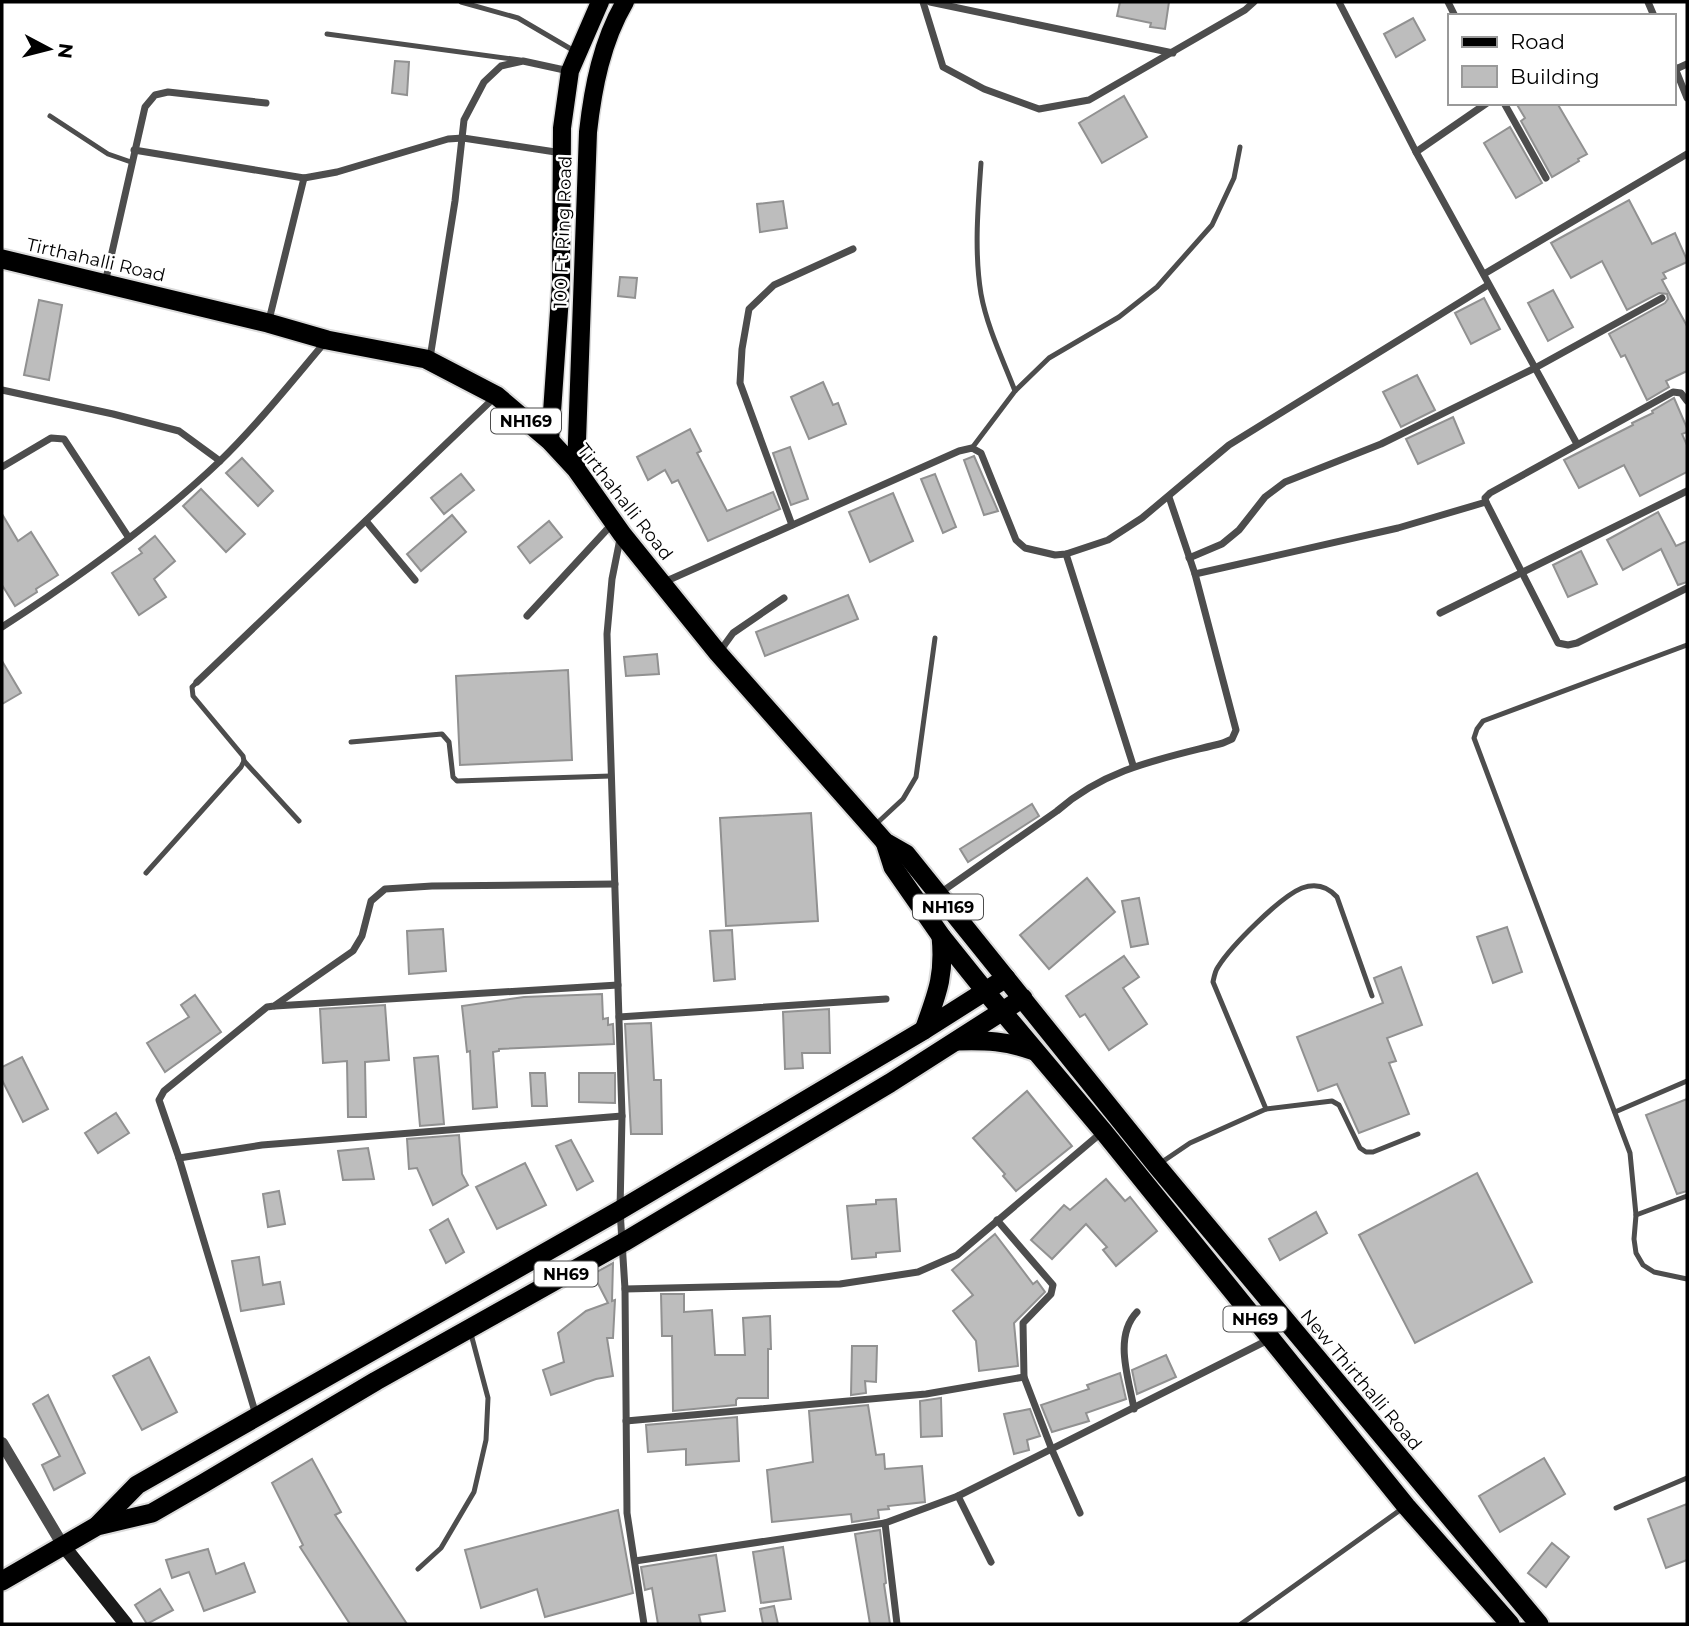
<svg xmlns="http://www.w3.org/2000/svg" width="1689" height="1626" viewBox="0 0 1689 1626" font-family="Montserrat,sans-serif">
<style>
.building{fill:#bdbdbd;stroke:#919191;stroke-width:2}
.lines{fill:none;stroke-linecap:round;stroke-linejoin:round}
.primary-casing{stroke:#dbdbdb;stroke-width:21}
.trunk-casing{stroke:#dbdbdb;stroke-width:23}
.service{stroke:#4d4d4d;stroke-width:5}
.minor{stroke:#4d4d4d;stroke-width:7}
.tertiary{stroke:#4d4d4d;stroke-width:12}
.secondary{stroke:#1a1a1a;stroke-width:14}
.primary{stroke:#000;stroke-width:18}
.trunk{stroke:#000;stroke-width:19}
.labels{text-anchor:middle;stroke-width:5;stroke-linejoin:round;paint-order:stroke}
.shield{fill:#fff;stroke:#4c4c4c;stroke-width:2}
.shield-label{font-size:16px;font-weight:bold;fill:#000}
.street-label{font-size:18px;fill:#000;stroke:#fff}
</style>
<rect width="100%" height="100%" fill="#fff"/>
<g class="building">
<path d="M1120,2H1169L1165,29L1150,27L1151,23L1117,16Z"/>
<path d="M1413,18L1425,40L1396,57L1384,34Z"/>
<path d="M395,61L409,62L407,95L392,93Z"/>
<path d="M1124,96L1147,137L1102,163L1079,123Z"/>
<path d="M1516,103H1557L1587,154L1578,159L1579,161L1552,177L1521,121L1525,118Z"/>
<path d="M1510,127L1542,183L1516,198L1484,143Z"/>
<path d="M1629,200L1652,244L1675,233L1687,260V262L1663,273L1666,278L1662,280L1687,326V371L1666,381L1669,387L1647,400L1625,355L1621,357L1609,334L1665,303L1668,299L1667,294L1659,293L1627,310L1602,261L1571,278L1551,243Z"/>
<path d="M783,201L787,228L760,232L757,204Z"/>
<path d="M620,277L637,278L635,298L618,296Z"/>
<path d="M1553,290L1573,327L1548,341L1528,303Z"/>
<path d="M1484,298L1500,329L1471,344L1455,313Z"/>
<path d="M39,300L62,305L49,380L24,375Z"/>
<path d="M1417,375L1435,410L1401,427L1383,392Z"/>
<path d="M823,382L833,405L838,403L846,424L809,439L791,397Z"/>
<path d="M1674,398L1687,428V432L1682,434L1687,445V472L1640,496L1624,465L1579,488L1564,460L1633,425L1632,423L1653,413L1652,411Z"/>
<path d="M1453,417L1464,443L1418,464L1406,439Z"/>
<path d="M690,429L701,451L697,453L727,511L773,492L780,509L708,541L678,480L672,483L665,470L648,480L637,457Z"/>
<path d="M790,447L808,499L791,505L773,453Z"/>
<path d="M974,456L998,511L984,515L964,460Z"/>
<path d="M242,458L273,491L258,506L226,473Z"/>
<path d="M461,474L474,490L444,514L431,498Z"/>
<path d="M935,474L956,527L943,533L921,479Z"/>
<path d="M201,489L245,534L226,552L183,506Z"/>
<path d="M893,493L913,541L870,562L849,512Z"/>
<path d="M1658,512L1676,546L1687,541V582L1678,585L1661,549L1623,570L1607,540Z"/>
<path d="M2,514L18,541L31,532L58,575L36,589L37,592L15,606L2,585Z"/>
<path d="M452,515L466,532L421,571L407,554Z"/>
<path d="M549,521L562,537L530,563L518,547Z"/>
<path d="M155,536L175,561L154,579L166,597L139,615L112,573L142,553L139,549Z"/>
<path d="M1581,551L1597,584L1568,597L1553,565Z"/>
<path d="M848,595L858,619L765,656L756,632Z"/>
<path d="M657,654L659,674L626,676L624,657Z"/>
<path d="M2,661L21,693L2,704Z"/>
<path d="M568,670L572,760L460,765L456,676Z"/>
<path d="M1032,804L1039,816L968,862L960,849Z"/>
<path d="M811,813L818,921L726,926L720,818Z"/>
<path d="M1087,878L1115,912L1049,969L1020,935Z"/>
<path d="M1139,898L1148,944L1131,947L1122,901Z"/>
<path d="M1507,927L1522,972L1493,983L1477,937Z"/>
<path d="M443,929L446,971L409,974L407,931Z"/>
<path d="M732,930L735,979L714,981L710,931Z"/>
<path d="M1124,956L1139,977L1123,988L1147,1024L1109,1050L1085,1014L1080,1017L1066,996Z"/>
<path d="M1401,967L1422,1025L1387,1038L1396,1061L1389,1063L1409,1114L1359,1133L1337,1084L1318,1091L1297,1037L1383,1003L1374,978Z"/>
<path d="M602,994L603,1019L608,1018V1025L613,1024L614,1044L499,1049V1051L493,1052L497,1107L473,1109L470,1051L467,1052L462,1006L524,997Z"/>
<path d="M195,995L221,1032L165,1072L147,1043L189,1017L181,1005Z"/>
<path d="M385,1005L389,1060L365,1062L366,1117H348L347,1061L323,1063L320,1009Z"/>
<path d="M829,1009L830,1053H802L803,1068L785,1069L783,1012Z"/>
<path d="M651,1023L654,1080H661L662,1134H631L625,1024Z"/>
<path d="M438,1056L444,1124L420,1126L414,1058Z"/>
<path d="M22,1057L48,1109L23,1122L2,1080V1067Z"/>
<path d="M530,1073H545L547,1106H532Z"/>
<path d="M579,1073H615V1103L579,1102Z"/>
<path d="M1027,1091L1072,1146L1016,1191L1003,1176L1005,1174L973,1138Z"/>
<path d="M1687,1099V1191L1677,1194L1646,1115Z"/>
<path d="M116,1113L129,1133L98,1153L85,1133Z"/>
<path d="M459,1135L462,1174L468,1185L433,1205L417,1168L409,1169L407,1139Z"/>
<path d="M571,1140L593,1181L577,1190L556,1146Z"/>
<path d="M368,1148L374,1179L343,1180L338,1151Z"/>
<path d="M525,1163L546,1205L497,1229L476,1187Z"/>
<path d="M1477,1173L1532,1282L1415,1343L1359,1235Z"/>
<path d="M1106,1179L1125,1201L1130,1197L1157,1231L1116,1266L1103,1250L1107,1247L1086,1224L1052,1259L1031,1240L1064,1205L1070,1210Z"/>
<path d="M279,1191L285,1224L268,1227L263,1194Z"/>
<path d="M896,1199L900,1251L876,1253V1257L852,1259L847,1206L876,1204V1200Z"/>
<path d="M1316,1212L1327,1233L1280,1260L1269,1239Z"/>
<path d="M448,1219L464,1252L446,1263L430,1230Z"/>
<path d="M995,1234L1033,1284L1037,1281L1045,1292L1014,1323L1018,1366L979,1371L976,1341L953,1311L973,1295L952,1270Z"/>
<path d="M259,1257L263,1285L280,1282L284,1304L241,1311L232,1261Z"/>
<path d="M613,1263L612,1301L615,1300L613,1338H607L613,1376L596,1379L551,1395L543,1370L564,1362L558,1333L586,1311L608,1303L593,1274Z"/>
<path d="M661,1294H684V1312L712,1310L715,1355H745L743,1318L770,1316L771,1349H768V1398H738L736,1400V1405L673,1411L672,1336H662Z"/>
<path d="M852,1346H877L876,1382L865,1381L866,1393L851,1395Z"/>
<path d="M1166,1355L1176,1377L1137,1394L1132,1370Z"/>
<path d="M149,1357L177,1412L142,1430L113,1376Z"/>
<path d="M1120,1373L1126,1399L1086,1413L1089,1421L1052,1432L1041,1405L1089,1389L1087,1385Z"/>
<path d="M48,1395L85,1473L54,1490L42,1465L60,1456L33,1404Z"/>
<path d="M941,1398L942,1436L921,1437L920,1401Z"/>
<path d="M868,1405L876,1455L884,1454L885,1469L922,1466L925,1502L888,1506L889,1509L878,1510L879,1518L852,1522L851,1514L772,1522L767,1470L813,1462L809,1411Z"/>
<path d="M1030,1409L1040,1436L1027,1440L1029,1450L1014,1454L1004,1414Z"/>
<path d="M737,1417L739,1461L686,1465V1449L648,1452L646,1425Z"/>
<path d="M1544,1458L1565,1494L1500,1532L1479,1496Z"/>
<path d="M312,1459L341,1512L335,1515L407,1624H350L300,1547L303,1545L272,1483Z"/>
<path d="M1687,1504V1560L1666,1568L1648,1519Z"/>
<path d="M618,1510L633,1593L545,1617L537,1589L481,1608L465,1550Z"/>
<path d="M880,1530L886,1583L884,1584L890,1624H870L855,1534Z"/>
<path d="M1552,1543L1569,1557L1546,1587L1528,1573Z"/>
<path d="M783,1547L791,1599L761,1603L753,1552Z"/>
<path d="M208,1549L216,1574L244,1563L255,1592L204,1611L189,1572L172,1578L166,1560Z"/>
<path d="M716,1555L725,1611L699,1615L701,1624H658L652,1588L645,1590L641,1567Z"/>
<path d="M160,1589L173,1610L147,1624L135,1605Z"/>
<path d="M774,1606L778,1624H763L760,1609Z"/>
</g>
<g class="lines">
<g class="primary-casing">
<g id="primary">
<path d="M550,441L561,282L562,128L570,71L600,2"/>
<path d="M576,469L588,132C593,87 602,41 625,2"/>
</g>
</g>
<g class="trunk-casing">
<g id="trunk">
<path d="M2,259L268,323L327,340L426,359L497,396L550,441L576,469L622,534L718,653L885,842L906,854L1157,1166L1539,1624"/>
<path d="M885,842L893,867L941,936L986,992L1103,1131L1406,1506L1510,1624"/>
<path d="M924,1030C937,994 945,976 941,936"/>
<path d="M957,1041C985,1040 1008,1041 1034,1051"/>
<path d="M98,1525L137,1485L620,1210L924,1030L1006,978"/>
<path d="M2,1581L97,1526L152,1513L204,1483L376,1381L624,1242L890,1083L1023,998"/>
</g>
</g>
<g class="service">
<path d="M461,2L518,18L576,52"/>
<path d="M327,34L520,60"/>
<path d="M50,116L108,154L131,162"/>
<path d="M981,163C978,206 974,252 981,294C987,327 1003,360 1015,391"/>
<path d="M972,448L1015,391L1049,358L1119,317L1157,287L1212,225L1234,178L1240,147"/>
<path d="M1687,645L1483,721L1477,729L1474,738L1630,1153L1636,1215L1634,1239L1636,1253L1643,1265L1654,1272L1687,1279"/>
<path d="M351,742L442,734L449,742L453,777L457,781L611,776"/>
<path d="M244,761L299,821"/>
<path d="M875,825L903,799L916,777L935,638"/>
<path d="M146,873L241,767L244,761L243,756L193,696L192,687L197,682"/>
<path d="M1266,1109L1332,1101L1339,1105L1360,1148L1366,1152H1373L1418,1134"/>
<path d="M1615,1112L1687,1081"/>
<path d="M1159,1164L1190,1143L1266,1109L1213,982C1214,977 1215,971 1218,967C1231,946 1280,897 1302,888C1316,883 1328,887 1337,897L1372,996"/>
<path d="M1636,1215L1687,1196"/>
<path d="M1616,1508L1687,1478"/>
<path d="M418,1569L441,1548L474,1492L486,1440L488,1398L471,1334"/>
<path d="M1241,1624L1403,1508"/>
</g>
<g class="minor">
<path d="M923,2L943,67L984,89L1039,109L1089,100L1245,10L1254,2"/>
<path d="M930,2L1173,53"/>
<path d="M1339,2L1416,152L1577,444"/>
<path d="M1448,2L1455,16"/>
<path d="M1648,2L1654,16"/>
<path d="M1673,63L1687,98"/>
<path d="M1676,69L1687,64"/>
<path d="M1504,103L1546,178"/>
<path d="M134,150L304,178L337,172L448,139L463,138L562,153"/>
<path d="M1416,152L1487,103"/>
<path d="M1484,274L1687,154"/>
<path d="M105,283L145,107L155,95L168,92L266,103"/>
<path d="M269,320L304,178"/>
<path d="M430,358L455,201L464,120L484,82L501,66L523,61L569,71"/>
<path d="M2,390L113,414L179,431L220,461"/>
<path d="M1687,401L1681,393L1673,392L1490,493L1485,498L1486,502L1558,643L1568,645L1577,643L1687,588"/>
<path d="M2,467L51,438L64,439L129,538"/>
<path d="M366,521L415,580"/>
<path d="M792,525L740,383L742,349L749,309L774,285L853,249"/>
<path d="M620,539L612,579L607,634L622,1116L620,1210L625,1289L627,1513L644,1624"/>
<path d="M1066,554L1133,765"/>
<path d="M1189,558L1222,544L1239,530L1265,497L1285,482L1381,444L1535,368L1662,298"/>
<path d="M1195,574L1398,528L1486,502"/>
<path d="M662,583L959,451L972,448L981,453L1016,540L1025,548L1055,555L1066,554L1108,540L1142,518L1229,445L1488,285"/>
<path d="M1440,613L1687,491"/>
<path d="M527,616L613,523"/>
<path d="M2,627C78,578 154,524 220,461C258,424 292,381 326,341"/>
<path d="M720,651L733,633L784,598"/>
<path d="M197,682L496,396"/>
<path d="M940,893L1057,811C1106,768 1161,759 1223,743L1232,739L1236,730L1195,574L1169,497"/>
<path d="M275,1006L618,985"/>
<path d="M619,1017L886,999"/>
<path d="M179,1158L262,1145L622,1116"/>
<path d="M997,1220L1053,1285L1051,1294L1023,1323L1024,1377L1052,1450L1080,1513"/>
<path d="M625,1289L840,1284L918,1272L957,1255L1101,1133"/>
<path d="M1134,1409C1129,1379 1113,1337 1137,1312"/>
<path d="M256,1415L179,1158L159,1100L164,1091L267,1007L274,1006L353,951L362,936L371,901L385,889L432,886L615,884"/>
<path d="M626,1421L926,1394L1024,1377"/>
<path d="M958,1496L991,1562"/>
<path d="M885,1523L897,1624"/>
<path d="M635,1561L885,1523L958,1496L1270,1339"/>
</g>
<path class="tertiary" d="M2,1443L62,1544"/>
<path class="secondary" d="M62,1544L126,1624"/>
<use href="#primary" class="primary"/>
<use href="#trunk" class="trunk"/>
</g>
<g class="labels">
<g class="shield">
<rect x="491" y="408.5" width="70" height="25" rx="5"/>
<rect x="913" y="894.5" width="70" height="25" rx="5"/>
<rect x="534.5" y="1261.5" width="63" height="25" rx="5"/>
<rect x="1223.5" y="1306.5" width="63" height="25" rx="5"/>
</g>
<g class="shield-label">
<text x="526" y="427">NH169</text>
<text x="948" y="913">NH169</text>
<text x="566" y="1280">NH69</text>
<text x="1255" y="1325">NH69</text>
</g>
<g class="street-label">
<text transform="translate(563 232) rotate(-88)" y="6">100 Ft Ring Road</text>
<text transform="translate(96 260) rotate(13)" y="6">Tirthahalli Road</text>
<text transform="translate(625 502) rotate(52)" y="6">Tirthahalli Road</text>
<text transform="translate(1361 1380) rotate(50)" y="6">New Thirthalli Road</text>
</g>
</g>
<rect width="1689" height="1626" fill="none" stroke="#000000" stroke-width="7"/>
<rect x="1448" y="14" width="228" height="91" fill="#ffffff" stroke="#999999" stroke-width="2"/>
<rect x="1462" y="37" width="35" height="10" fill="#000000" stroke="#999999" stroke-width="2"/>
<text x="1510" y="49" font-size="21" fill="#000000">Road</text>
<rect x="1462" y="66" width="35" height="21" fill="#bdbdbd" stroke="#999999" stroke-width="2"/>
<text x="1510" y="84" font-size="21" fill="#000000">Building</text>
<g transform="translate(49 49) rotate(97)" stroke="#ffffff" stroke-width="5" paint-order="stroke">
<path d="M0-5L12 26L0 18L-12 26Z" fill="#000000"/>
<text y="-10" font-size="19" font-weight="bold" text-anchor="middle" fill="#000000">N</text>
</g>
</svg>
